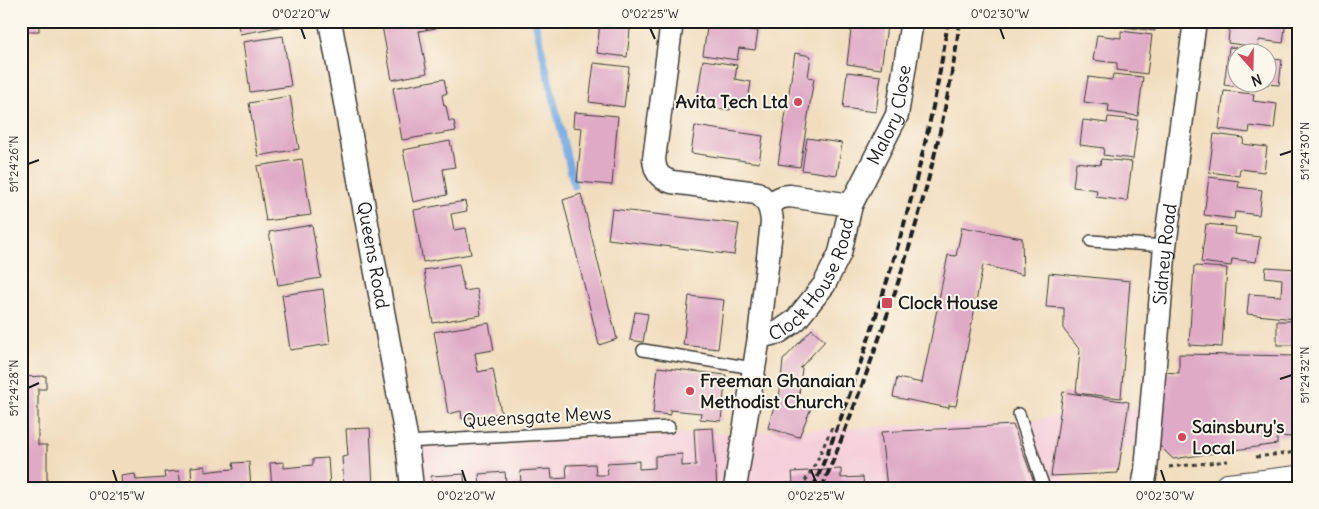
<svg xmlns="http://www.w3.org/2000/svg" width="1319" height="509" viewBox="0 0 1319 509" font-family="Delius,sans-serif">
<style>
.built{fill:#f5cfdb}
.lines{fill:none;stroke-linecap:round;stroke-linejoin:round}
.stream{stroke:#76abe4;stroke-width:7}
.building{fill:#dfaac6}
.lane-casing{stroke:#3c3934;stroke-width:14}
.street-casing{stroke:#3c3934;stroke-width:25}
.primary-casing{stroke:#3c3934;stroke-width:30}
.path{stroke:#3c3934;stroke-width:3;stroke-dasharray:4 4;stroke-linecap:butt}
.lane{stroke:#fff;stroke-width:11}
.street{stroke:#fff;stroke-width:22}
.primary{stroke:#fff;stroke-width:28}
.rail{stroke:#1c1c1c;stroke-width:4;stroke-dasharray:8 4;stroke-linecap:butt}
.ticks{fill:none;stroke:#1c1c1c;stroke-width:2}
.poi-dot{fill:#d1495b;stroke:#fbf7ec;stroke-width:2}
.labels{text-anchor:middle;stroke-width:4;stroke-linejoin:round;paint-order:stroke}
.poi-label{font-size:18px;font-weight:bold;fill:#1c1c1c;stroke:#fbf7ec;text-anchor:start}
.street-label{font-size:18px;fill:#1c1c1c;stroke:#fbf7ec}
.neatline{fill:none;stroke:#1c1c1c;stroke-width:2}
.ticks-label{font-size:12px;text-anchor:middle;fill:#1c1c1c}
</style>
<rect width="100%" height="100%" fill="#fbf7ec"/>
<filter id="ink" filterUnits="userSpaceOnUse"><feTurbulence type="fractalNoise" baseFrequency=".02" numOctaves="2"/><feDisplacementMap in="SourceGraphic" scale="10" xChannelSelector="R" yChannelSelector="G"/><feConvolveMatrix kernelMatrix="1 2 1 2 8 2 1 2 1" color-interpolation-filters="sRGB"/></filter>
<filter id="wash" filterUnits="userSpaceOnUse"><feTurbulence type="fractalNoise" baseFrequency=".0096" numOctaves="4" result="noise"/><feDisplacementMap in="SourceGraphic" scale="20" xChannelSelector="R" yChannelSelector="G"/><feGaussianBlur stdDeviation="1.12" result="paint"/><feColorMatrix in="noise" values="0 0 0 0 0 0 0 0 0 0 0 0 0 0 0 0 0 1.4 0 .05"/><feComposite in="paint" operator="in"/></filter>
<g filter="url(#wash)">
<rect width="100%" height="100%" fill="#f1ddbd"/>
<path class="built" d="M1298,386V425L1071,455L1065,488H422L418,446L1031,420Z"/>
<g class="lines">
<path class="stream" d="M535,21L574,186"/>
</g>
<g id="blocks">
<g class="building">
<rect x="21" y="21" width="18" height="10"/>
<path d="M237,21H283L284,26L240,34Z"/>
<path d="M412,21H435L436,28L419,31L427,73L392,80L382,26Z"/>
<path d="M600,21H631L627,57L597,53Z"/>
<path d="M708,21H743L742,29L758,31L755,50L739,48L737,60L703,55Z"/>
<path d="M852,21L887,26L881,69L847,64Z"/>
<path d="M1125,21H1156L1155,31L1124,27Z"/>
<path d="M1230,21H1286L1283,43L1259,40L1258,47L1228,43Z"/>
<path d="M1121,31L1152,35L1147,74L1117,70V63L1093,60L1097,35L1121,38Z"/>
<path d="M283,36L291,86L250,92L243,42Z"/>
<path d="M1229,47L1262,51L1236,52V82H1255L1254,89L1224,85Z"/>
<path d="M795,53L811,56L808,77L814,78L800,167L778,164Z"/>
<path d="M1266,58L1282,60L1279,85L1266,84Z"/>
<path d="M703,60L737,65L735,79L751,82L748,101L732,99L730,110L696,105Z"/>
<path d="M594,63L629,67L624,107L589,102Z"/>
<path d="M847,72L881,76L876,112L843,108Z"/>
<path d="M1113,74L1143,77L1138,116L1108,112L1109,105L1084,102L1088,77L1112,80Z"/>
<path d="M444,79L447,93L442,95L444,106H446L449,121H454L456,131L402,140L393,88Z"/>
<path d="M1224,91L1254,94L1253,101L1277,104L1274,129L1250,126L1249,133L1219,129Z"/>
<path d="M290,96L299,149L258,156L249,103Z"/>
<path d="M574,112L618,116L612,185L577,182L582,128L573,127Z"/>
<path d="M1108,117L1138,120L1133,159L1103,155L1104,148L1080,145L1083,120L1107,123Z"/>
<path d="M695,126L763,136L759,163L691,153Z"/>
<path d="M1214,134L1244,138L1243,144L1267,147L1264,172L1240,169L1239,176L1209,172Z"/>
<path d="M807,138L842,143L837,175L802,170Z"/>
<path d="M450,141L455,167L443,169L447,195L413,202L403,150Z"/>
<path d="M302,159L311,215L266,221L257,166Z"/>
<path d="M1101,159L1132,162L1127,201L1096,197L1097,190L1073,187L1076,162L1100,165Z"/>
<path d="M1209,177L1239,181L1238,187L1262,190L1259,215L1235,212L1234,219L1204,215Z"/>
<path d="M581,194L617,339L599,345L563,200Z"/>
<path d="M465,201L467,211L451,214L454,230L466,228L471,254L423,262L414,210Z"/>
<path d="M612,209L739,224L734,255L608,239Z"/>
<path d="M1206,224L1236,227L1235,234L1260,237L1256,262L1232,259L1231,266L1201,262Z"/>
<path d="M312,225L321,278L278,285L269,232Z"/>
<path d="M962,227L1022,238L1023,275L983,265L956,406L949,405V408L893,397L897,378L922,383L948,255L956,256Z"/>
<path d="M459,264L464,291L477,289L481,315L433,323L424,270Z"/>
<path d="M1194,266L1227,268L1222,347L1189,345Z"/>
<path d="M1266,267L1298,269L1295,319L1247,314L1249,294L1281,296L1282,279L1265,277Z"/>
<path d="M1049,273L1130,281L1121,398L1076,393L1080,350L1064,330V308L1046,307Z"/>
<path d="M323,289L330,344L290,350L282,295Z"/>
<path d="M689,296L724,300L718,349L683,345Z"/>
<path d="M635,312L648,314L643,342L630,340Z"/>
<rect x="1277" y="321" width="21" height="24"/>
<path d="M489,323L494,350L475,353L478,372L493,369L501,413L462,419L461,411L448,414L434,332Z"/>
<path d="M812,329L825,341L800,368H802L798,403L811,408L799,437L768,428L776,399L779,400L783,360Z"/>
<path d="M1179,354L1298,356V429H1294L1293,437L1277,436V444L1173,459L1157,443L1162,372L1179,373Z"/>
<path d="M658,367L726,375L721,421L700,419L701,413L670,410V415L653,413Z"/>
<path d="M46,376V389H38V445H47V488H21V377Z"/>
<path d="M1063,392L1129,402L1118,473L1051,476Z"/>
<path d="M1013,425L1034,482L958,488H887L881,432Z"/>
<path d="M370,428L373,488H344L342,457L348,456L346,429Z"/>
<path d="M713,428L717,488H472V486H480L479,474L505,472L506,483L521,482L520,471L551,469L552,479L567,478L566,465L595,464L596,475H608L607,463L639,461V469L655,468V456L682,454V466L696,465L694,429Z"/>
<path d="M328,458L330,488H272L270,463L284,462V468L313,465V459Z"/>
<path d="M249,462L251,488H192L191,467L205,466V472L220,470L234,469L233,463Z"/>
<path d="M841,469V478L863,477L864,488H772V484L793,483L792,472Z"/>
<path d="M179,471L181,488H122L121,476L135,474L136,480L151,479L165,478L164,472Z"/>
<path d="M464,474L465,488H432L431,476Z"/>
<path d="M107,483V488H93V484Z"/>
</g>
</g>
</g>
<g filter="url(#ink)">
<use href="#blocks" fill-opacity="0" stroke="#3c3934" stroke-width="1"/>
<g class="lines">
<g class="lane-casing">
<g id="lane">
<path d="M1091,241L1165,246"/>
<path d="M643,350L753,368"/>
<path d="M1019,414L1044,488"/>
<path d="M407,442L669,427"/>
</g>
</g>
<g class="street-casing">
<g id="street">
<path id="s1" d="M330,21L407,442L412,488"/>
<path d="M672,21L654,159C655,172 659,178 672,182L757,193C768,200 771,209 772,222L759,337L735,488"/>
<path id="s2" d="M851,205L897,115L912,21"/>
<path id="s3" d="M759,337L779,332L796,320L824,285L840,253L851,205L790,196L782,197L768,204"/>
<path id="s4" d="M1143,488L1146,470L1165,246L1195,21"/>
</g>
</g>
<g class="primary-casing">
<path id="primary" d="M1228,488L1298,480"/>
</g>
<g class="path">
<path d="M1256,457L1298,452"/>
<path d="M1169,467L1228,461"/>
<path d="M801,488L816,463L833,425"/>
</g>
<use href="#lane" class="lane"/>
<use href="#street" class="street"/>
<use href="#primary" class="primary"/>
<g class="rail">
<path d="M813,488C838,429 859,370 878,309C909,215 934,119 948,21"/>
<path d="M822,488C883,337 938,183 960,21"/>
</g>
</g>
</g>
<path class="ticks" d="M301,28L305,39M650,28L655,39M1000,28L1004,39M1280,155L1292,151M28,164L39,160M1280,379L1292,375M28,388L39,383M113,470L117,482M462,470L466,482M811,470L816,482M1161,470L1165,482"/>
<g class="poi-dot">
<circle cx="798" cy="102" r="5"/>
<rect x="881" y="297" width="12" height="12" rx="2.5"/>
<circle cx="690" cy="391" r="5"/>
<circle cx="1182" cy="437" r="5"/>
</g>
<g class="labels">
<g class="poi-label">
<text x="788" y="108" text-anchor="end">Avita Tech Ltd</text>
<text x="898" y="309">Clock House</text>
<text x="700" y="387">Freeman Ghanaian<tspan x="700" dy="21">Methodist Church</tspan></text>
<text x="1192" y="433">Sainsbury's<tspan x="1192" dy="21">Local</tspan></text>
</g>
<g class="street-label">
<text dy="6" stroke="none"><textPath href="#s2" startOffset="99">Malory Close</textPath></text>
<text dy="6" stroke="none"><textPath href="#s1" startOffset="238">Queens Road</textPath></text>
<text dy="6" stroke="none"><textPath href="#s4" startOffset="235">Sidney Road</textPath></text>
<text dy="6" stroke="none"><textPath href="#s3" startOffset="84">Clock House Road</textPath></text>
<text transform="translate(537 417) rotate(-3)" y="6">Queensgate Mews</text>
</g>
</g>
<rect width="1319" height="509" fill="none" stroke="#fbf7ec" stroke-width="55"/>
<g transform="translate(1252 68) rotate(160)"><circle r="24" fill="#fbf7ec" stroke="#a29f99"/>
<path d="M0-4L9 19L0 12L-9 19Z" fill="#d1495b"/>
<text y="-8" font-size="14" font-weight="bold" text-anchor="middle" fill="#1c1c1c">N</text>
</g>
<rect x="28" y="28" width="1264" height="454" class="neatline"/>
<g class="ticks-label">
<text x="301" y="18">0°02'20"W</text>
<text x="650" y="18">0°02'25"W</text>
<text x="1000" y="18">0°02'30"W</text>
<text transform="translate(1305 151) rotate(-90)" y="4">51°24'30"N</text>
<text transform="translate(14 164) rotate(-90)" y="4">51°24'26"N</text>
<text transform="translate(1305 375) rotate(-90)" y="4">51°24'32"N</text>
<text transform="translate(14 388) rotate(-90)" y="4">51°24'28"N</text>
<text x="117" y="500">0°02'15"W</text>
<text x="466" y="500">0°02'20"W</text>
<text x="816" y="500">0°02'25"W</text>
<text x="1165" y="500">0°02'30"W</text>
</g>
</svg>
